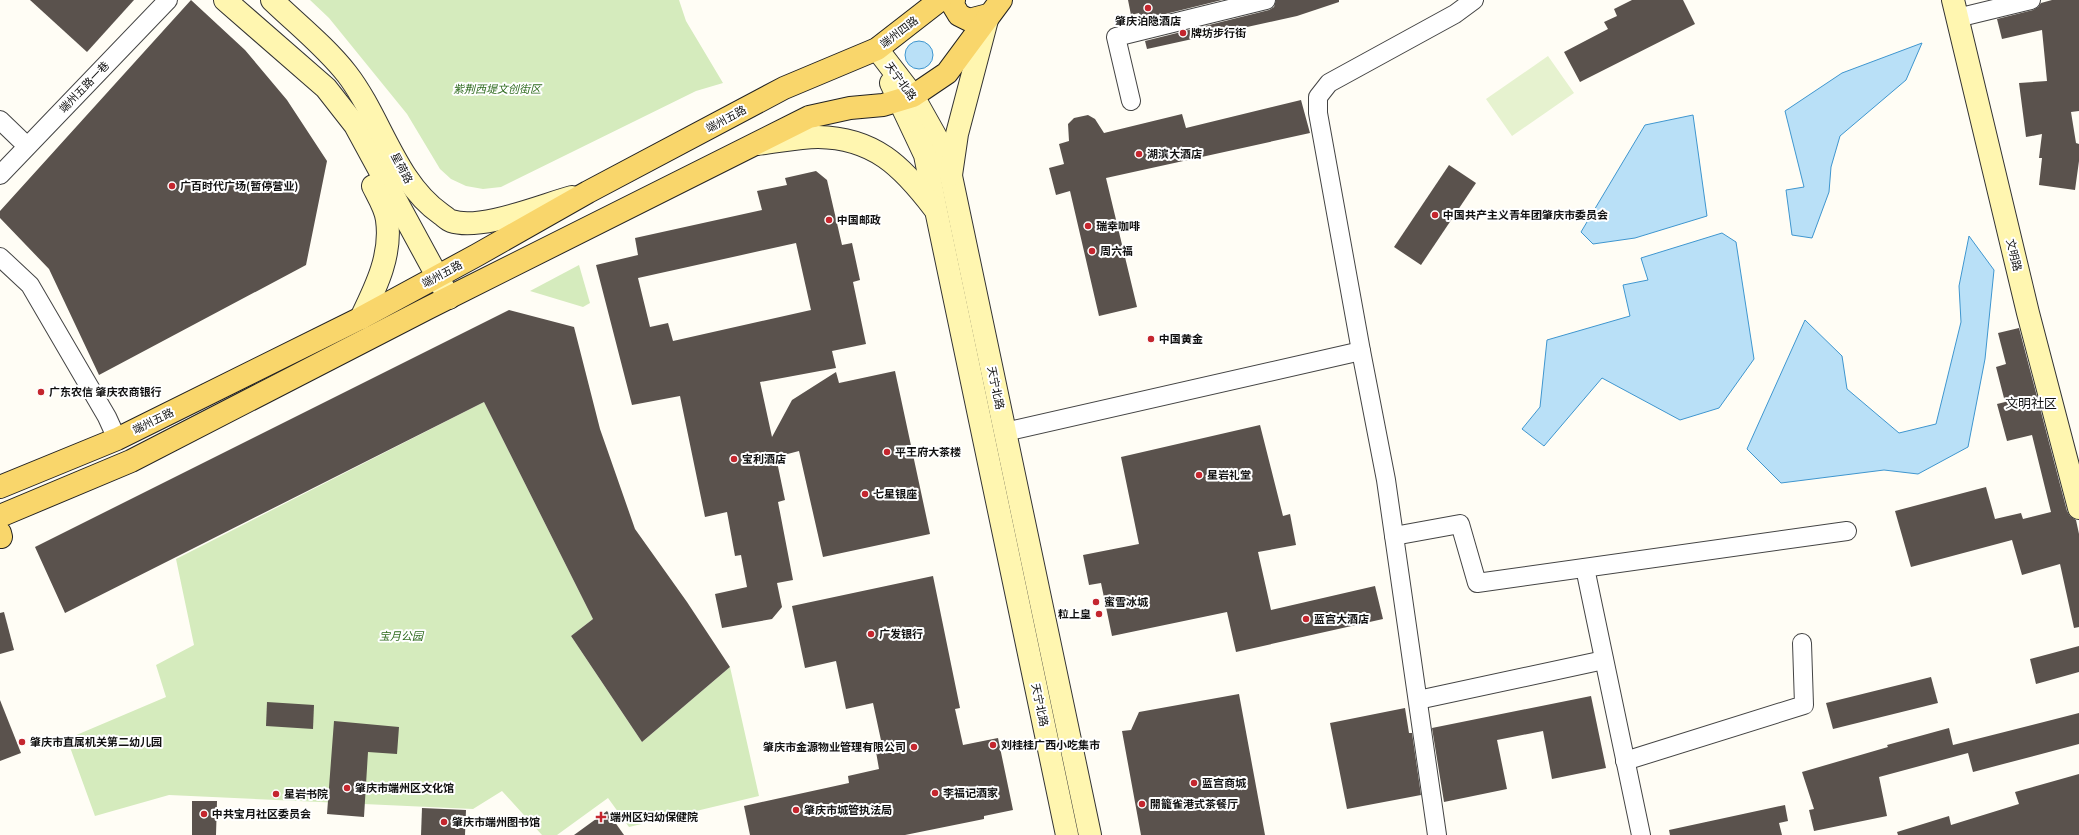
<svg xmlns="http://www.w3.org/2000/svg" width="2079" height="835" viewBox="0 0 2079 835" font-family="Georgia,'Noto Sans SC',serif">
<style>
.green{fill:#d5ebbd}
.pitch{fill:#e6f2cf}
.water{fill:#b9e0f7;stroke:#3f96cf}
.building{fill:#5a524d;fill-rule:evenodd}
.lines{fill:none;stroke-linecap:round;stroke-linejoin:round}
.street-casing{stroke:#444;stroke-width:20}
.secondary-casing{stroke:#333;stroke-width:24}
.primary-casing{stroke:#222;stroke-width:24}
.street{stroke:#fff;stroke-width:18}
.secondary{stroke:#fff6b0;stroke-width:22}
.primary{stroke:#f9d66b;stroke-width:22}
.poi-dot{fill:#c4262e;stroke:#fff;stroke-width:1.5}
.labels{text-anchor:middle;stroke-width:4;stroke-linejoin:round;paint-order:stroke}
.poi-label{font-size:11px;font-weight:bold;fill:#111;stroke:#fff;text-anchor:start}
.street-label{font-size:11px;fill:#111;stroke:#fff}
.park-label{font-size:11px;font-style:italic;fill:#2f6b1f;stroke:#fff}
.quarter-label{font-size:13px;fill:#111;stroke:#fff}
</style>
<rect width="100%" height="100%" fill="#fffdf5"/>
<g class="green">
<path d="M310,0H679L686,21L723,83L696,91L501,187L483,189L466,186L451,179L440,169L407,114L329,18Z"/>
<path d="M579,265L590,303L583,307L530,291Z"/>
<path d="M484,402L593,619L571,636L642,742L730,667L759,796L629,827L608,798L557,835H542L502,791L473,809L169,795L95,816L67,739L166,697L156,665L194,645L176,559Z"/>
</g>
<path class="pitch" d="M1548,56L1574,93L1512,136L1486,99Z"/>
<g class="water">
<circle cx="919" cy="55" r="14"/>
<path d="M1922,43L1906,80L1840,136L1831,167L1829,192L1812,238L1792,235L1786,190L1804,187L1785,111L1842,73Z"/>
<path d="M1693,115L1707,216L1635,238L1593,244L1581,232L1645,125Z"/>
<path d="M1722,233L1736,242L1754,359L1719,408L1680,420L1602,378L1544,446L1522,429L1540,407L1547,340L1630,316L1623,285L1648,280L1641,258Z"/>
<path d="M1969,236L1994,270L1985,359L1968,447L1918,474L1884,470L1781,483L1747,449L1805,320L1842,356L1847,389L1899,433L1936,424L1961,322L1959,286Z"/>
</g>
<g class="building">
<path d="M30,0H134L87,52Z"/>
<path d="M191,0L245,50L287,100L327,161L306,265L99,375L49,269L0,218V211Z"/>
<path d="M1128,0H1222L1141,20L1139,13L1131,15Z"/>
<path d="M1276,0H1339V2L1297,16L1147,49L1145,41L1269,10L1274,7Z"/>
<path d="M1632,0H1683L1695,24L1580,82L1564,52L1608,29L1604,22L1617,16L1614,9Z"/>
<path d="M2052,0H2079V111L2071,112L2076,143L2079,144V161L2075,190L2039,185L2042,158H2039L2042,134L2026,137L2019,83L2047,81L2042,30L2002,39L1997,19L2033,10L2038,7L2041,3Z"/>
<path d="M1301,100L1310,133L1106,178L1137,307L1099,316L1070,191L1056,195L1049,168L1064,164L1059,144L1069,141L1068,124L1074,118L1088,115L1095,119L1104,133L1182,114L1186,128Z"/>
<path d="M1449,165L1476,183L1421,265L1394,247Z"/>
<path d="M816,171L827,180L842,245L852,243L860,280L853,282L866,344L832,351L836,368L760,382L772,437L792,400L836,372L839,383L895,371L930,534L823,557L799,451L776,457L785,500L778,502L793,580L777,583L782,607L772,619L722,628L715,594L747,587L741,555L735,556L727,512L705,517L680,396L632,405L596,265L638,255L635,238L762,210L757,191L787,185L785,178ZM796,243L811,310L673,341L668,323L650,327L638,278Z"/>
<path d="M509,310L574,327L600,429L635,529L687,602L730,667L642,742L571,636L593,619L484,402L65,613L35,547Z"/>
<path d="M2019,328L2067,511L2070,516L2076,520L2079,534V627L2074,628L2060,564L2022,575L2012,540L1911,567L1895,511L1986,487L1995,519L2021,513L2023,519L2051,512L2032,435L2007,441L1997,404L2005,402L1996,367L2006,364L1998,333Z"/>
<path d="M1260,425L1283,516L1290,514L1296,545L1258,552L1271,610L1375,586L1383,619L1236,652L1227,612L1112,636L1101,583L1089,585L1083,555L1139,544L1121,457Z"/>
<path d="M933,576L960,708L955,709L963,745L998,738L1013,810L984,816V819L905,835H750L744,806L849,783L848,776L879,769L875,746L882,745L873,703L846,709L836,661L805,668L792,606Z"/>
<path d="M4,612L14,650L0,654V613Z"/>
<path d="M2079,646V672L2036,684L2030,659Z"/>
<path d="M1931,677L1938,703L1833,729L1826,703Z"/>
<path d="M1239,694L1265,835H1141L1122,731L1131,730L1139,712Z"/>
<path d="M1591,696L1606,768L1552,779L1543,731L1497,740L1507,789L1444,802L1432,728Z"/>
<path d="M0,700L21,753L0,761Z"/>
<path d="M267,702L314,705L313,729L266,726Z"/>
<path d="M1405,708L1409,733H1412L1421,795L1347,809L1330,723Z"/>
<path d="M2079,713V744L1973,772L1968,753L1879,777L1887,816L1814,831L1809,810L1814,809L1802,772L1888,747L1887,745L1949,728L1953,745Z"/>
<path d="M334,721L399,727L397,754L368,752L364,817L327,814Z"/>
<path d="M2079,774V835H1898L1897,832L1949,816L1951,825L2019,804L2015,792Z"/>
<path d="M192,801H217L216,835H192Z"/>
<path d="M1785,805L1788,821L1779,823L1782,835H1670L1669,830Z"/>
<path d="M422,808L466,810L465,835H421Z"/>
<path d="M607,811L624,835H574Z"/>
</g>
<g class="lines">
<g class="street-casing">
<g id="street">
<path d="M1957,18L2031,0"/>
<path d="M1131,101L1116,37L1266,0"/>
<path d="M0,120L27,146"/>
<path d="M0,175L168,0"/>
<path d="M0,257L30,285L107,417L117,439"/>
<path d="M1005,432L1361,351"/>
<path d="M1394,536L1460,524L1477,583L1847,531"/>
<path d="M1585,568L1641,835"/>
<path d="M1418,700L1604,660"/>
<path d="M1625,761L1804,705L1802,643"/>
<path d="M1437,835L1386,480L1361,351L1318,113V97L1329,83L1455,14L1474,0"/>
</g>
</g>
<g class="secondary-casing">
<g id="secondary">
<path d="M225,0L326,88L355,125L449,298"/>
<path d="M272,0C297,24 326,47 347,74C381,118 395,182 441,214C444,216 448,220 451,221C481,231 542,205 572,197"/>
<path d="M1953,0L2028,313L2079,508"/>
<path d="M877,49L913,96L936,137L951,176L1090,835"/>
<path d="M891,83L925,155L936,210L1067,835"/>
<path d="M757,144C777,142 798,137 818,137C874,138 902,166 934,208"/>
<path d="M951,175L957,134L988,16"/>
<path d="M361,318C376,287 392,255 387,220C386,209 378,196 373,186"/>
</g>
</g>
<g class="primary-casing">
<g id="primary">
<path d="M954,0L953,5L959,15L969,20L988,15"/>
<path d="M0,487L117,439L361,318L477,255L588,192L784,88L877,49L940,0"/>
<path d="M0,516L131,461L428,308L809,117L850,108L883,105L913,96L947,73L1001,0"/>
<path d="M0,533L1,537"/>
</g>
</g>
<use href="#street" class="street"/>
<use href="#secondary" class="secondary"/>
<use href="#primary" class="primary"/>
</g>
<g class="poi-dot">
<circle cx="1148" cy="8" r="4"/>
<circle cx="1183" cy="33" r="4"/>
<circle cx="1139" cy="154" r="4"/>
<circle cx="172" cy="186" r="4"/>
<circle cx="1435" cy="215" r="4"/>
<circle cx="829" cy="220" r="4"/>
<circle cx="1088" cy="226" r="4"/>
<circle cx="1092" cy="251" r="4"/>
<circle cx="1151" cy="339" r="4"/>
<circle cx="41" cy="392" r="4"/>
<circle cx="887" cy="452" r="4"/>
<circle cx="734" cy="459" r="4"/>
<circle cx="1199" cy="475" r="4"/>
<circle cx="865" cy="494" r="4"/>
<circle cx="1096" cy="602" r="4"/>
<circle cx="1099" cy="614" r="4"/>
<circle cx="1306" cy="619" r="4"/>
<circle cx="871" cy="634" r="4"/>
<circle cx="22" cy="742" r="4"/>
<circle cx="993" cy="745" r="4"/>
<circle cx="914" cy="747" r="4"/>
<circle cx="1194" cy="783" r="4"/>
<circle cx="347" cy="788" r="4"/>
<circle cx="935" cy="793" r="4"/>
<circle cx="276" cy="794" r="4"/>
<circle cx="1142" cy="804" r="4"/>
<circle cx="796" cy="810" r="4"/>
<circle cx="204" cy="814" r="4"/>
<path d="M599 811h4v4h4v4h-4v4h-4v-4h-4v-4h4z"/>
<circle cx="444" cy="822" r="4"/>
</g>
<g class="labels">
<g class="poi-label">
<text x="1148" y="25" text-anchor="middle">肇庆泊隐酒店</text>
<text x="1191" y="37">牌坊步行街</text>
<text x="1147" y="158">湖滨大酒店</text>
<text x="180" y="190">广百时代广场(暂停营业)</text>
<text x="1443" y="219">中国共产主义青年团肇庆市委员会</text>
<text x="837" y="224">中国邮政</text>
<text x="1096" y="230">瑞幸咖啡</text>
<text x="1100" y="255">周六福</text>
<text x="1159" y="343">中国黄金</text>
<text x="49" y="396">广东农信 肇庆农商银行</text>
<text x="895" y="456">平王府大茶楼</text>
<text x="742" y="463">宝利酒店</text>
<text x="1207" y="479">星岩礼堂</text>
<text x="873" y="498">七星银座</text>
<text x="1104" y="606">蜜雪冰城</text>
<text x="1091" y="618" text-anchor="end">粒上皇</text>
<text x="1314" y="623">蓝宫大酒店</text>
<text x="879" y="638">广发银行</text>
<text x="30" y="746">肇庆市直属机关第二幼儿园</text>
<text x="1001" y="749">刘桂桂广西小吃集市</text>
<text x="906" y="751" text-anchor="end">肇庆市金源物业管理有限公司</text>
<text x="1202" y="787">蓝宫商城</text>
<text x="355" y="792">肇庆市端州区文化馆</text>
<text x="943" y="797">李福记酒家</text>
<text x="284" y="798">星岩书院</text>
<text x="1150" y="808">開籠雀港式茶餐厅</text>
<text x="804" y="814">肇庆市城管执法局</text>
<text x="212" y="818">中共宝月社区委员会</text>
<text x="610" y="821">端州区妇幼保健院</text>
<text x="452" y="826">肇庆市端州图书馆</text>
</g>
<g class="street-label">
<text transform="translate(899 32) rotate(-37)" y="4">端州四路</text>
<text transform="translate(901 81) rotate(54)" y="4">天宁北路</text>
<text transform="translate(84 87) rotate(-46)" y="4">端州五路一巷</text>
<text transform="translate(726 119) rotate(-28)" y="4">端州五路</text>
<text transform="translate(402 168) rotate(62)" y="4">星荷路</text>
<text transform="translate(2014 255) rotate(76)" y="4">文明路</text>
<text transform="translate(442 274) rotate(-28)" y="4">端州五路</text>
<text transform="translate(996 388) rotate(78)" y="4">天宁北路</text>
<text transform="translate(153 421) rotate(-26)" y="4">端州五路</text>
<text transform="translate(1040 705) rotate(78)" y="4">天宁北路</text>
</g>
<g class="park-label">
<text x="497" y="93">紫荆西堤文创街区</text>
<text x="401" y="640">宝月公园</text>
</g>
<g class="quarter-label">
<text x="2031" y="408">文明社区</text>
</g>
</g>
</svg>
